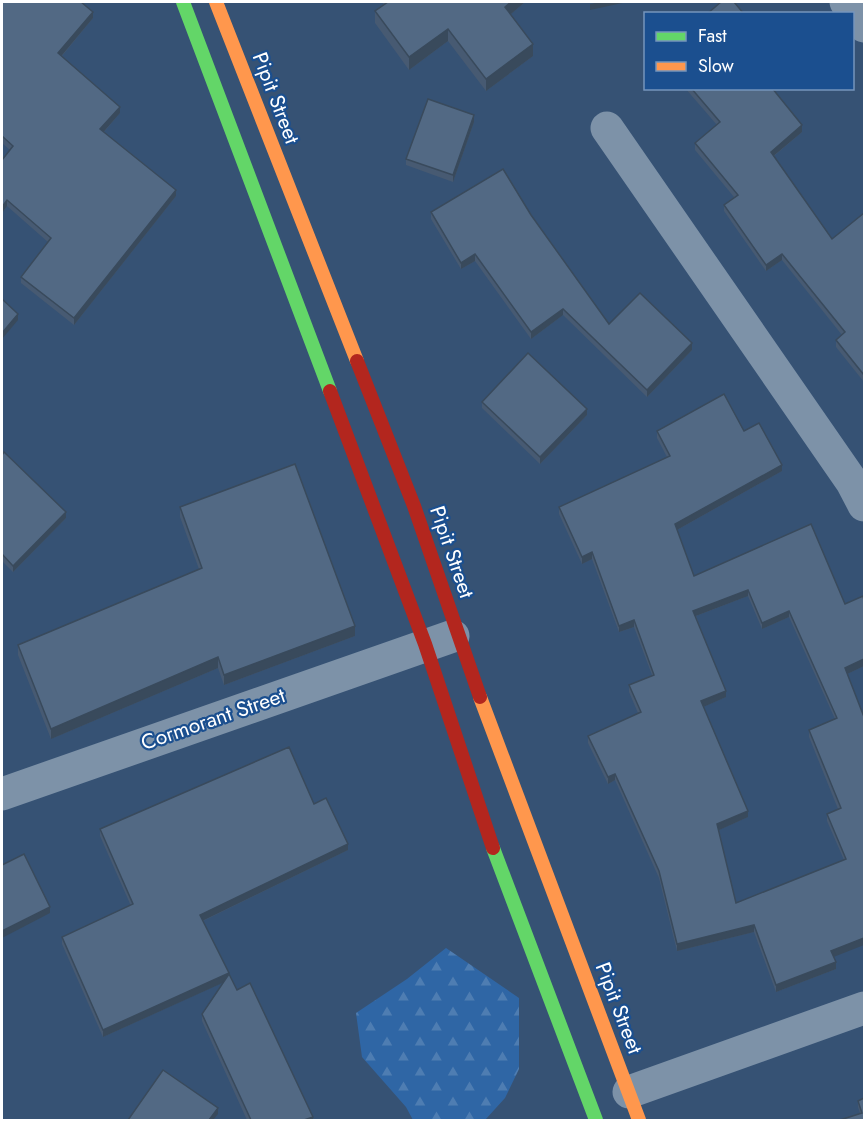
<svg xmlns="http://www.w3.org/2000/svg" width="866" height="1122" viewBox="0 0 866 1122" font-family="Jost,sans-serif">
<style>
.forest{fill:url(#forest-firs)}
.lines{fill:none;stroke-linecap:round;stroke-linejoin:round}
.street{stroke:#7d92a8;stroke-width:33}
.fast{stroke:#63d668;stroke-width:14}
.slow{stroke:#ff974d;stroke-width:14}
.jam{stroke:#b3261e;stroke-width:14}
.wall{fill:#475a72;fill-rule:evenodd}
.shaded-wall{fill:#394a5c}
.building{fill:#526984;stroke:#394a5c;stroke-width:1.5;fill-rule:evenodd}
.labels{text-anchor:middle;stroke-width:4.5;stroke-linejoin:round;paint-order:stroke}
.street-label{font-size:21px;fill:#fff;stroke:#1b4f8f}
</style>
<defs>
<pattern id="forest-firs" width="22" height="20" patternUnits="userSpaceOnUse" patternTransform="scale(1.5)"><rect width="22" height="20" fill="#2f66a5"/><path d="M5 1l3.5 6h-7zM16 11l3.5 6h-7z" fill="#4e7db2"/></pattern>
</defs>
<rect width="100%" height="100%" fill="#365274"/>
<path class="forest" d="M446,948L519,998V1069L505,1098L485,1120H413L406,1107L362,1057L356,1013L407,979Z"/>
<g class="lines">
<g class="street">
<path d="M846,2L864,26"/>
<path d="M607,128L852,482L864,505"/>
<path d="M2,794L453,636"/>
<path d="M629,1092L864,1008"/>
</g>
<g class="fast">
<path d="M183,2L330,391"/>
<path d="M493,848L596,1120"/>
</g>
<g class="slow">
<path d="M216,2L357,361"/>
<path d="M480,697L639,1120"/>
</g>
<g class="jam">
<path d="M357,361L414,506L480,697"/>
<path d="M330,391L425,644L493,848"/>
</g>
</g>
<g class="wall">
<path d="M2,2L93,18L62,56L120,113L104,132L176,196L74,325L21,283V277L48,242L7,206L2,213L10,150L2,143Z"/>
<path d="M381,2H525L511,14L533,56L486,91L448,41L409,70L375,23V11L384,4Z"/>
<path d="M685,88H772L802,132L774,156L832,239L864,214V382L836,347V340L842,335L782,260L766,271L724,211V205L734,197L695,150V143L717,125Z"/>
<path d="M474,122L453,182L406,165V159Z"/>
<path d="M431,212L531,215L609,324L692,350L647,397L563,315L531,339L475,261L461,269L431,219Z"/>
<path d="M482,402L587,415L540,464L482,408Z"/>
<path d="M657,431H744L782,471L677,530L694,576L845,604L864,600V666L847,674L864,717L834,957L836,969L776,992L754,932L677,951L659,878L615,780L608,784L588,743V736L638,713L629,692V685L652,675L634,627L619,632L592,559L582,564L559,514V507L667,457L657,438ZM748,596L762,629L789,617L835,719L809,730V737L838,809L827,814V821L844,860L736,903L719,830L748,817L703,707L726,697L696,616Z"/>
<path d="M2,455L66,518L13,572L2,561Z"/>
<path d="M180,507L355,636L224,685L218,668L51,739L18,655V645L199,569L180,517Z"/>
<path d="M314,804L348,850L203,921L229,975L313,1120H247L202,1021V1014L224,982L103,1037L62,944V937L131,906L100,836V829Z"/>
<path d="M858,1101L864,1120L860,1113L858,1107Z"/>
</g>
<g class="shaded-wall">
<path d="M511,2H525L505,19V7Z"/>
<path d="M600,2H627L590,10V4Z"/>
<path d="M93,12V18L58,60V53Z"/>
<path d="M448,29V41L409,70V57Z"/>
<path d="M533,44V56L486,91V79Z"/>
<path d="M120,107V113L100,136V129Z"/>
<path d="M474,115V122L453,182V175Z"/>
<path d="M802,125V132L771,158V152Z"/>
<path d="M176,190V196L74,325V318Z"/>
<path d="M7,200V206L2,213V207Z"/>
<path d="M475,254V261L461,269V263Z"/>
<path d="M782,254V260L766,271V265Z"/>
<path d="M563,309V315L531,339V332Z"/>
<path d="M18,314V320L2,339V333Z"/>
<path d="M692,343V350L647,397V390Z"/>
<path d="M587,409V415L540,464V457Z"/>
<path d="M782,465V471L675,531V524Z"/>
<path d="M66,512V518L13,572V566Z"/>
<path d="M592,552V559L582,564V557Z"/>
<path d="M748,590V596L693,617V611Z"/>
<path d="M789,611V617L762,629V623Z"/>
<path d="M634,620V627L619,632V626Z"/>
<path d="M355,626V636L224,685V675Z"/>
<path d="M218,657V668L51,739V729Z"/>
<path d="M864,659V666L845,675V668Z"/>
<path d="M726,691V697L701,708V701Z"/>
<path d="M615,774V780L608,784V777Z"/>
<path d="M748,811V817L717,831V824Z"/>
<path d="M348,844V850L200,922V915Z"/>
<path d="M50,907V913L2,938V931Z"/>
<path d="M754,925V932L677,951V944Z"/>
<path d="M864,938V945L831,958V951Z"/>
<path d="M836,962V969L776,992V985Z"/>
<path d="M229,973V980L103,1037V1030Z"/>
<path d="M218,1108V1114L213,1120H209Z"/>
<path d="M313,1117V1120H304Z"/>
</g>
<g class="building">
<path d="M2,2H81L93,12L58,53L120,107L100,129L176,190L74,318L21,277L51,238L7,200L2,207V160L13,146L2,136Z"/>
<path d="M388,2H511L505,7L533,44L486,79L448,29L409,57L375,11Z"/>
<path d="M721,2H734L744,14H707Z"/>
<path d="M691,88H772L802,125L771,152L832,239L864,213V375L836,340L845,332L782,254L766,265L724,205L738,195L695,143L720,122Z"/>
<path d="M428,99L474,115L453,175L406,159Z"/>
<path d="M503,169L531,215L609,324L640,293L692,343L647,390L563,309L531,332L475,254L461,263L431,212Z"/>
<path d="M2,299L18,314L2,333Z"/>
<path d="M528,353L587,409L540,457L482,402Z"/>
<path d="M724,394L744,431L759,423L782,465L675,524L694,576L811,524L845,604L863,596L864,600V659L845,668L864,717V938L831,951L836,962L776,985L754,925L677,944L659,871L615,774L608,777L588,736L641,712L629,685L654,675L634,620L619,626L592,552L582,557L559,507L670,456L657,431ZM748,590L762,623L789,611L837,718L809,730L841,808L827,814L846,859L736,903L717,824L748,811L701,701L726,691L693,611Z"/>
<path d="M4,452L66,512L13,566L2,554V455Z"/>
<path d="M295,464L355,626L224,675L218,657L51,729L18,645L202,568L180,507Z"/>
<path d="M289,747L314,804L326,798L348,844L200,915L229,973L103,1030L62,937L133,904L100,829Z"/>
<path d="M24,854L50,907L2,931V865Z"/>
<path d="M229,974L237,990L250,983L313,1117L304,1120H251L202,1014Z"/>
<path d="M163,1070L218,1108L209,1120H128Z"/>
<path d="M864,1098V1120H840L862,1113L858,1101Z"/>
</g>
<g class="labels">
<g class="street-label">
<text transform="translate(276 98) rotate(69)" y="7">Pipit Street</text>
<text transform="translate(452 552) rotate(71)" y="7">Pipit Street</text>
<text transform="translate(213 719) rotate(-19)" y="7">Cormorant Street</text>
<text transform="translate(619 1008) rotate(69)" y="7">Pipit Street</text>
</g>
</g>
<rect width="866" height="1122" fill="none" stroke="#ffffff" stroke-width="6"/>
<rect x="644" y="12" width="210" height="78" fill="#1b4f8f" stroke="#7695bc" stroke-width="1.5"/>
<rect x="656" y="32" width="30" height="9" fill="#63d668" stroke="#7695bc" stroke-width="1.5"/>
<text x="698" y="42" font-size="18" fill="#ffffff">Fast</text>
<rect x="656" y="62" width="30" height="9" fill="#ff974d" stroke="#7695bc" stroke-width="1.5"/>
<text x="698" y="72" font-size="18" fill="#ffffff">Slow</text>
</svg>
